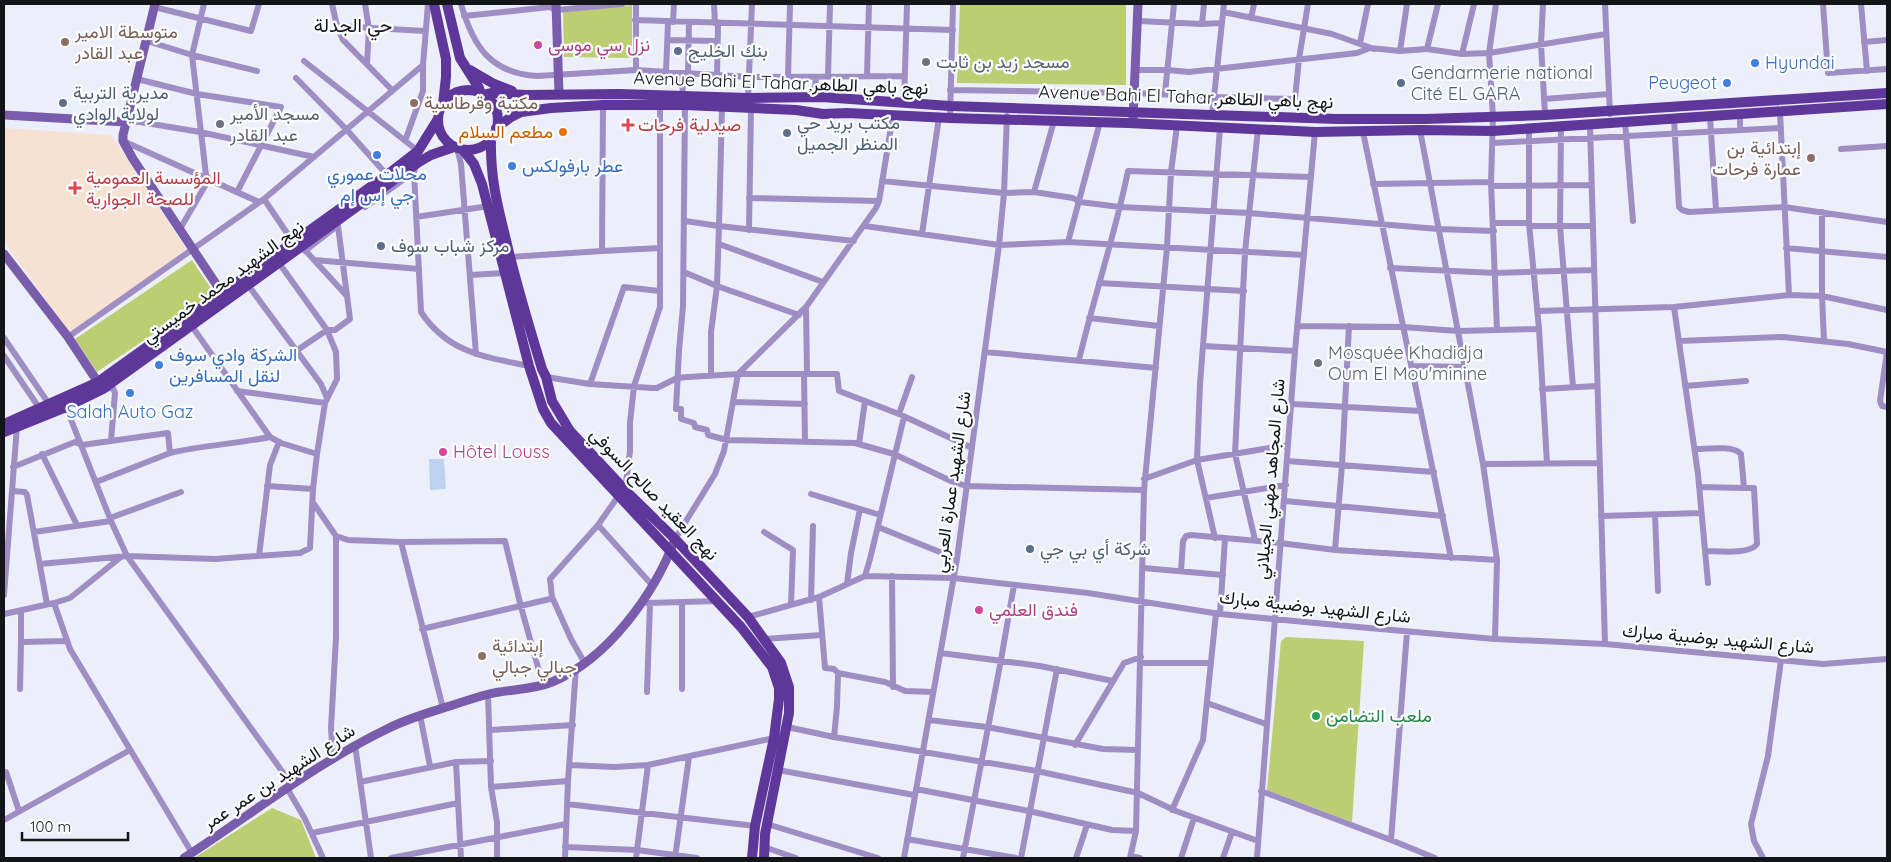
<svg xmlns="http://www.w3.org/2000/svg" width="1891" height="862" viewBox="0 0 1891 862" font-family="Quicksand,Vazirmatn,sans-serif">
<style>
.medical{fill:#f6e1d3}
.green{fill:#bccd72}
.water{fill:#bdd2f1}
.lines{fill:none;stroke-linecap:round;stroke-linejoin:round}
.street{stroke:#9f8ec4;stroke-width:6}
.secondary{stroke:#795dac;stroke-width:9}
.primary{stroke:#5f379a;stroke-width:10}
.education-dot{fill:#8d6e63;stroke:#fcfdff;stroke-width:2}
.hotel-dot{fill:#d1479c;stroke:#fcfdff;stroke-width:2}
.service-dot{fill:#5c6f8a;stroke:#fcfdff;stroke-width:2}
.worship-dot{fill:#6b7280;stroke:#fcfdff;stroke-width:2}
.shop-dot{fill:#3f7fe0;stroke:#fcfdff;stroke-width:2}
.health-dot{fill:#e0444e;stroke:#fcfdff;stroke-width:2}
.food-dot{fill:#e8710a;stroke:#fcfdff;stroke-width:2}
.leisure-dot{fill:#2e9e5b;stroke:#fcfdff;stroke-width:2}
.labels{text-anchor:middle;stroke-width:4.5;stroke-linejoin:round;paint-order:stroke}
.education-label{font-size:18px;fill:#785e54;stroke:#fcfdff;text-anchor:start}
.hotel-label{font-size:18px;fill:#b23c85;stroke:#fcfdff;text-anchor:start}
.service-label{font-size:18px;fill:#4e5e75;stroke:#fcfdff;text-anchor:start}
.worship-label{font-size:18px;fill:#5b616d;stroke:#fcfdff;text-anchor:start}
.shop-label{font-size:18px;fill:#366cbe;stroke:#fcfdff;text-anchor:start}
.street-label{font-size:18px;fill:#141519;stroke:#fcfdff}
.health-label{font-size:18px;fill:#be3a42;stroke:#fcfdff;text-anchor:start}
.food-label{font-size:18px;fill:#c56008;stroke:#fcfdff;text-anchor:end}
.leisure-label{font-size:18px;fill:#27864d;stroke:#fcfdff;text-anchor:start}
.neighbourhood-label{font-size:19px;fill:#141519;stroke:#fcfdff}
</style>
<rect width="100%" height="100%" fill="#eceff9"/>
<path class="medical" d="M4,128L111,135L188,252L69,332L4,241Z"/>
<path class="green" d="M960,4H1126V85L957,83Z
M632,5V58L564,57L563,12Z
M192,260L214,293L97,372L75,339Z
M1286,637L1364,641L1352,822L1267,790L1281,641Z
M272,808L301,820L316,858H194Z"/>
<path class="water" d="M429,459H444L446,489L430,490Z"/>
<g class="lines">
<path class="street" d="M332,4L337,26L343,40L392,90
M365,4L369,29L367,64
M461,4C473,46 490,73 537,76L636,70L749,77L905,76
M714,4L715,23L718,25L717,76
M1496,4L1489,53L1493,117L1491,182L1497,330
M1543,4L1541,44L1545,115
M1605,4L1610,114
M1823,4L1828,73L1887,69
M1861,4L1867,71
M154,7L251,31L259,4
M1223,12L1332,34L1374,49
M464,16L550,7L556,10L622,4
M1251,18L1254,4
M635,20L953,30
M1138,21L1202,24L1222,23
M673,22L674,4
M1202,24L1204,4
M337,26L425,31
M668,40L717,41
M147,41L192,55L257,71
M1864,42L1887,40
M1360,43L1368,4
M1427,49L1438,4
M1400,51L1407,4
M1462,54L1474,4
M304,61L418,151
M636,70V4
M1135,70H1168L1189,72L1357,53L1370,48L1400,51L1427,49L1462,54L1489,53L1606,34
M666,72L668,22
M682,74L683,96
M688,74L689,22
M867,75L869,4
M788,77L790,4
M828,77L830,4
M296,78L346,129L387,175
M137,79L197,94L281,107L237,192
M950,90L1134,93L1214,97L1295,99L1299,59L1308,4
M1165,93L1174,4
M814,97L816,77
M748,98L752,4
M1544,99L1609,94
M904,103L907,4
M685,105L683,306L679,351L676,409H681V419L694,423L695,427L707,430L708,435L727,440L855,443L894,454L951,481L966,486L1144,490
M722,107L719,226L854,241
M1780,112L1789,295
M1212,115L1224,4
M1740,115V130
M1710,117L1716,210
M950,118L953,4
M1674,119L1679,207L1682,210L1689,212L1784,207L1887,222
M126,122H140L200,132L314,157
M1625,122L1633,221
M1590,125L1605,644
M1561,127L1560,226L1573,387
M1529,129V223L1539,329L1547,463
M1420,130L1483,464L1497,560L1495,639
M1363,132L1451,558
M123,141L259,202
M405,141L423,91V65L428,4
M1493,143L1781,128
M457,148L461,164L476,354
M1841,149L1887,146
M416,165L414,172L421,312C448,353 485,357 529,366
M882,181L1004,193L1034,192L1073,198L1080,202L1120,207L1249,213L1438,229L1494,231
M1373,184L1491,182
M1491,186L1591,185
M1034,192L1054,121
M749,198L879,201
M264,199L293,242
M365,207L414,172
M1822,212V296L1824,341
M416,217L489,206
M685,221L719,226L717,286L799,315
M1493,223H1529
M865,226L999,245L1068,242L1304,255
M1529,226H1592
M180,229L209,179L206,175L192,55L204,4
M749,230L751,108
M922,234L939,117
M1068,242L1100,122
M719,244L823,282
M1786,248L1887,257
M304,249L346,295
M305,251L336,227
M602,251L660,248
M510,257L602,251L603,105
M314,260L419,269
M1390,268L1495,273L1593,270
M684,272L717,286L711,332V376
M470,275L505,273
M1099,283L1244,291
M248,285L321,384L327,398
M806,307L807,374
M1674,307L1698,474L1708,583
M1537,311L1674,307L1789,295L1822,296L1887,310
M1089,318L1159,326
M191,325L270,437L281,443L317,454
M1298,326L1403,327L1458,331L1539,329
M68,337L264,199L423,65
M4,338L49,404
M1679,341L1783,337L1848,344L1887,352
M1203,346L1295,351
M296,351L327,330H335L350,319L338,226
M985,352L1156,368
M1887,352L1880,401L1882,406L1887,407
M4,356L40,409
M1079,360C1094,296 1115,235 1128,171L1311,177
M1411,366L1465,367
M804,374L805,442
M546,377L590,384L653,388H657L677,378L688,377L738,374H837L839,391L899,414L972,448
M590,384L624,287L659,291
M1685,386L1746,381
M104,389L113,388L115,393L111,441
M1542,389L1597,386
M237,391L325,403
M733,402L805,404
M1293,404L1421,411
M66,407L111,521L127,556L215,559L300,553L310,548L313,489L317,454L325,403L337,379L336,352L327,330L279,263
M899,414L912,377
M859,444L865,401
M1695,449C1706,449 1733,445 1741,454L1744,488H1754L1757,544C1750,555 1718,551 1705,551
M170,453C203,445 237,444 270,437
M42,454L77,525
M1287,461L1434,472
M1483,464L1599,463
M13,467L75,442L82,445L168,433L170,453L96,482
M1144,479L1197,460L1288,445
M267,486L313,489
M1699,487L1744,488
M625,490L630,451V423L634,386L660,307V105
M12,491L25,492L27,495L47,604
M811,494L880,515
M619,495L598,525L652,585
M1206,498L1286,485
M1285,501L1443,516
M314,504L336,536V637L331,728L333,757
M1655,515L1658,591
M1601,516L1701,513
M110,518L181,492
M878,527L957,559
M34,532L111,521
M764,532L793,550L791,605
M336,536L348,540L401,542L505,541L521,607L543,685
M1215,538L1197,460L1200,384L1220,128
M675,539L715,474L724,451L738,374L806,307L876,208L879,201L893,115
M1255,540L1235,454L1245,252L1258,129
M401,542L443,708
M1335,550L1342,465L1349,326
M259,556L270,465L279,442
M40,564L127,556L292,785
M1143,568L1223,575
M1181,571L1183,541L1186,536L1191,535L1280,543L1335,550L1497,560
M865,576L870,559L904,417
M892,576L893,687
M847,584L851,553L860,509
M4,595L17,426
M552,597L571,639L584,662
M819,597L825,668L834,669L838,673L837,707L834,737
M811,600L813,526
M54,603L70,598L121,557
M647,603L718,601
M21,611V642
M4,614L54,603L70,649L192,853
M1220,614L1225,539
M748,617L819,597L865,576L954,578L1088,593L1220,614L1369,628L1495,639L1605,644L1823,664L1887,659
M422,629L550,599L552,597L550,579L598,525
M764,639L822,635
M941,653L1040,666L1113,681
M1141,663H1211
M838,673L885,682L905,691L933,692
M20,689L21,642L66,641
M682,689V602
M647,692L650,603
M488,694L491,787L497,822V858
M1207,703L1266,724
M420,715L430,766
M929,720L987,727L1103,749L1138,750
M787,727L834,737L1037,771L1138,793L1176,811L1258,841
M490,730L573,725
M355,745L371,858
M1075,745L1124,663L1141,657
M456,762L461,858
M570,765L614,767L648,765L774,738
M778,770L914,795
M6,772L19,811
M360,782L456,762L491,761
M491,787L568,781
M287,788L305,819L323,858
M916,789L1029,811L1112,830L1136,831L1130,858
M1261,791L1391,840L1435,858
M567,804L755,826
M1172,810L1203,740L1216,613
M4,820L130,750
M767,824L878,858
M1136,831L1144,490L1167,247L1171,172L1177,126
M312,833L458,803
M907,839L1016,858
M1391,840L1407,632
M565,847L637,850L697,858
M764,847L796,858
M1131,856L1140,858
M391,858L566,824
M565,858L568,781L576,668
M636,858L648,765
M675,858L689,757
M904,858L957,559L999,245L1004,193L1007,116
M963,858L1001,660L1014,585
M1021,858L1057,669
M1076,858L1087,825
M1181,858L1194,818
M1223,858L1232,832
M1257,858L1295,351L1315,132
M1763,858L1754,841L1751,824L1768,756L1781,660"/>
<path class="secondary" d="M155,4L123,135V141L133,159L226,299
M556,4L559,94
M4,115L126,122
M1133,118L1138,4
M4,254L68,337L101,387
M184,858C252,814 316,763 389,728C409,718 431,712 453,705C465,701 477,697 489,694C510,689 533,690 552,682C608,659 655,593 675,539"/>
<path class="primary" d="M434,4L446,59V77L443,104
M447,4L460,58L479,88L481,94
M470,70L494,84L512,91
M438 120a30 30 0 1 1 60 0a30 30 0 1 1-60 0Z
M483,95L492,93L526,95L619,94L748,98L822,97L950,106L1212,115L1338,119H1425L1545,115L1887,93
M496,128L511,117L521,112L551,108L603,105H685L796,110L823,114L847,113L950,118L1128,123L1315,132L1420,130L1493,131L1887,104
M491,139C490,176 497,204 506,240C516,284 529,326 542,369L546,377L552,401L570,431L625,490L675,539L748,617L781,663L789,687V713L765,834L764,858
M463,150L474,164L482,184L529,366L543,409L551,423L741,627L772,667L779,688V699L774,738L755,826L752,858
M4,424L98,382L116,369L387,175L418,151L438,119
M4,432L66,407L103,389L419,162L431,155L454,147"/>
</g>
<g class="education-dot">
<circle cx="65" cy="42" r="5"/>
<circle cx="414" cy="103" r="5"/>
<circle cx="1811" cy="158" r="5"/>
<circle cx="482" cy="656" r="5"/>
</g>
<g class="hotel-dot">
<circle cx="538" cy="45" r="5"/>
<circle cx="443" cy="452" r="5"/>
<circle cx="979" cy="610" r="5"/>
</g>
<g class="service-dot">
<circle cx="678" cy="51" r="5"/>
<circle cx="1401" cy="83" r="5"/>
<circle cx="63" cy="103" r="5"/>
<circle cx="787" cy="133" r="5"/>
<circle cx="381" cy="246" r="5"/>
<circle cx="1030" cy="549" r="5"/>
</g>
<g class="worship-dot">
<circle cx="926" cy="62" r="5"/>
<circle cx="220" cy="124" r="5"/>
<circle cx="1318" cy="363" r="5"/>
</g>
<g class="shop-dot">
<circle cx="1755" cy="63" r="5"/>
<circle cx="1727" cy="83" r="5"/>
<circle cx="377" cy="155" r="5"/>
<circle cx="512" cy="166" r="5"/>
<circle cx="159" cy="365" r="5"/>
<circle cx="130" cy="393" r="5"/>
</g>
<g class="health-dot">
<path d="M625.5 117.5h5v5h5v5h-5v5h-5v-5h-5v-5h5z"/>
<path d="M72.5 180.5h5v5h5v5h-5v5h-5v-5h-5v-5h5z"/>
</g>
<circle class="food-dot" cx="563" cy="132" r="5"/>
<circle class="leisure-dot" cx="1316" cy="716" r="5"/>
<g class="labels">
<g class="education-label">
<text x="75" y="38">متوسطة الامير<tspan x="75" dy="21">عبد القادر</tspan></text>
<text x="424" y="109">مكتبة وقرطاسية</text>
<text x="1801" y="154" text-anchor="end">إبتدائية بن<tspan x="1801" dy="21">عمارة فرحات</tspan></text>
<text x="492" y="652">إبتدائية<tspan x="492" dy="21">جبالي جبالي</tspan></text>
</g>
<g class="hotel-label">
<text x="548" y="51">نزل سي موسى</text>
<text x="453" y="458">Hôtel Louss</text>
<text x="989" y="616">فندق العلمي</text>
</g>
<g class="service-label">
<text x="688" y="57">بنك الخليج</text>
<text x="1411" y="79">Gendarmerie national<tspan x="1411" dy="21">Cité EL GARA</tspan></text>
<text x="73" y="99">مديرية التربية<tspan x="73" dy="21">لولاية الوادي</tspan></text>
<text x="797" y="129">مكتب بريد حي<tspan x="797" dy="21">المنظر الجميل</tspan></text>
<text x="391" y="252">مركز شباب سوف</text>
<text x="1040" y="555">شركة أي بي جي</text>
</g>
<g class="worship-label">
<text x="936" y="68">مسجد زيد بن ثابت</text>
<text x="230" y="120">مسجد الأمير<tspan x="230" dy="21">عبد القادر</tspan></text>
<text x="1328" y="359">Mosquée Khadidja<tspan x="1328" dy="21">Oum El Mou'minine</tspan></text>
</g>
<g class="shop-label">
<text x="1765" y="69">Hyundai</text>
<text x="1717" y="89" text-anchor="end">Peugeot</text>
<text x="522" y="172">عطر بارفولكس</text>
<text x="377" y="180" text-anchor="middle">محلات عموري<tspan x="377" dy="21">جي إس إم</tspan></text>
<text x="169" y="361">الشركة وادي سوف<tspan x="169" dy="21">لنقل المسافرين</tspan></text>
<text x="130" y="418" text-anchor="middle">Salah Auto Gaz</text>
</g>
<g class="street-label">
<text transform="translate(781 83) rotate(2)" y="6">Avenue Bahi El Tahar,نهج باهي الطاهر</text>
<text transform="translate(1186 97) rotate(2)" y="6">Avenue Bahi El Tahar,نهج باهي الطاهر</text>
<text transform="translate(223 282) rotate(-36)" y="6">نهج الشهيد محمد خميستي</text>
<text transform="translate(1270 479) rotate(-85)" y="6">شارع المجاهد مهني الجيلاني</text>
<text transform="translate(952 482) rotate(-82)" y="6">شارع الشهيد عمارة العربي</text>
<text transform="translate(654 494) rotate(46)" y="6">نهج العقيد صالح السوفي</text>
<text transform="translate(1315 607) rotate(6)" y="6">شارع الشهيد بوضبية مبارك</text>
<text transform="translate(1718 639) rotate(5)" y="6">شارع الشهيد بوضبية مبارك</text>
<text transform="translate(279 777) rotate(-33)" y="6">شارع الشهيد بن عمر عمر</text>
</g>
<g class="health-label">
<text x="638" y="131">صيدلية فرحات</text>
<text x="86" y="184">المؤسسة العمومية<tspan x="86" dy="21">للصحة الجوارية</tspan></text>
</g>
<g class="food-label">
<text x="553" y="138">مطعم السلام</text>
</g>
<g class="leisure-label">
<text x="1326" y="722">ملعب التضامن</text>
</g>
<g class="neighbourhood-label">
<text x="353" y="32">حي الجدلة</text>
</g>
</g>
<rect width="1891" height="862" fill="none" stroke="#141519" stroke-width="10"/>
<path d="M22 832v8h106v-8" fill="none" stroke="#141519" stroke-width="2.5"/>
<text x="30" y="832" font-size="15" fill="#141519" stroke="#fcfdff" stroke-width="4" paint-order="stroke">100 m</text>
</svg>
